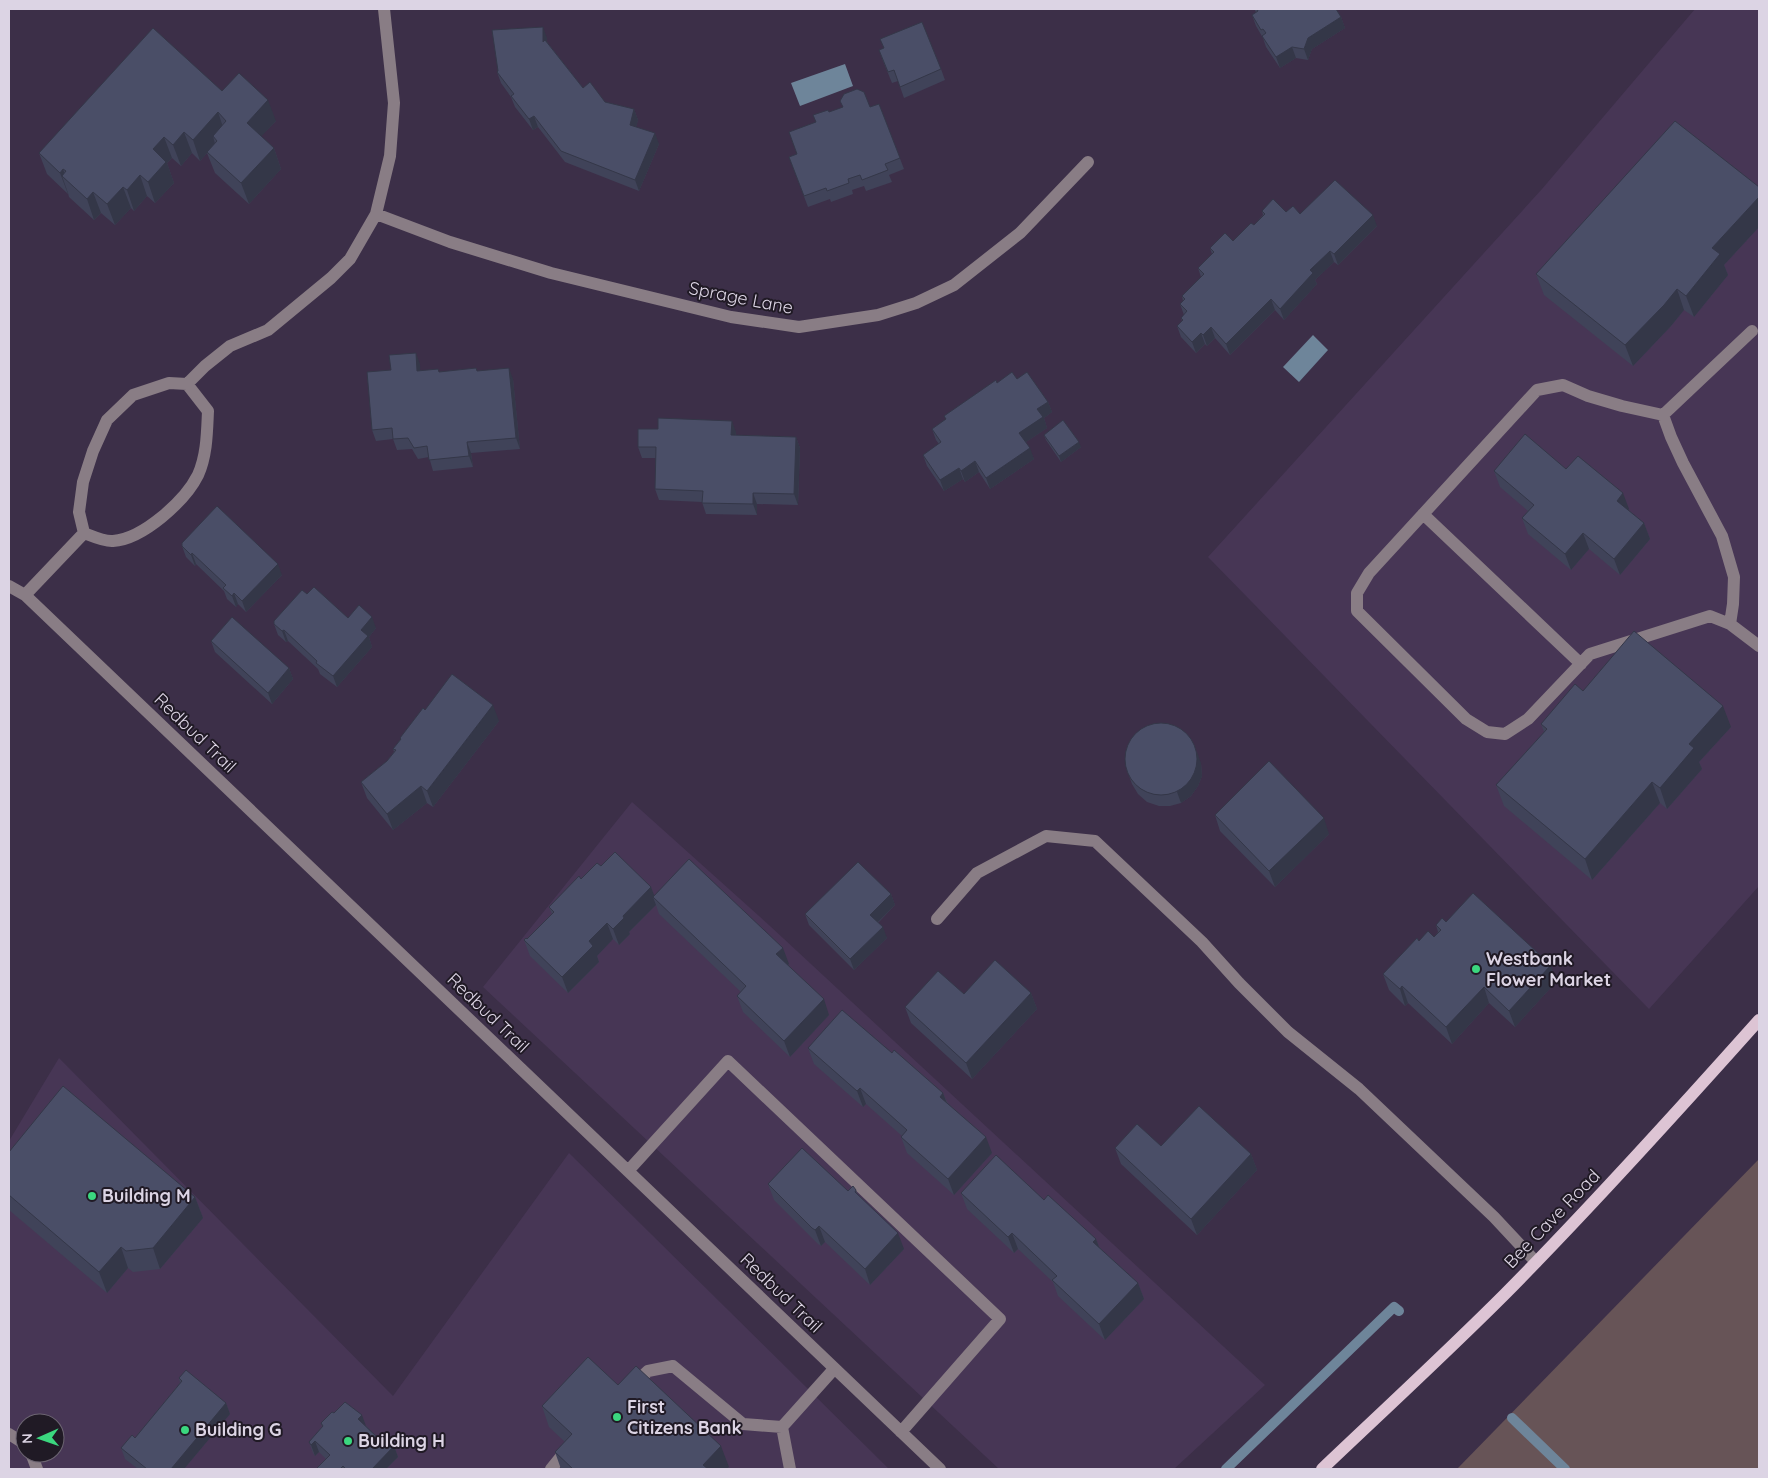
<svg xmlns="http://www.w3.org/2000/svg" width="1768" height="1478" viewBox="0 0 1768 1478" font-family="Quicksand,sans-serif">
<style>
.built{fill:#473655;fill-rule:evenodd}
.green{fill:#675457}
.water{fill:#6e859a}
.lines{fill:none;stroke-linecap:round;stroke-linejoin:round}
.stream{stroke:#6e859a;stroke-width:10}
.minor{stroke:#897d85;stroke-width:12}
.major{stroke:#ddc4d4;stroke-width:12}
.wall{fill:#404359}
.shaded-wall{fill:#343748}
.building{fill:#4a4e67;stroke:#343748}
.poi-dot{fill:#3bd77f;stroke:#201a25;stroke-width:2}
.labels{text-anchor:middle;stroke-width:4;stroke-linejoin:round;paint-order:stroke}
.street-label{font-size:18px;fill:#dcd4e4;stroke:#201a25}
.poi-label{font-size:18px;font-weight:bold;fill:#dcd4e4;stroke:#201a25;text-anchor:start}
</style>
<rect width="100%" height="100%" fill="#3c2f48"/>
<path class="built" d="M1695,9H1759V886L1649,1009L1208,557L1542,189Z
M632,802L770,926L1265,1385L1174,1469H999L483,987Z
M59,1058L393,1396L569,1153L889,1469H9V1141ZM25,1423H55V1453H25Z"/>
<path class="green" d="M1759,1159V1469H1457Z"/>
<path class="water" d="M845,64L853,86L800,106L791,83Z
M1313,335L1328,350L1299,382L1283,367Z"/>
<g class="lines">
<path class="stream" d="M1512,1418L1565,1469
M1226,1469L1394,1307L1399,1311"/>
<path class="minor" d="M376,214L450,242L551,273L731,317L799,327L878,315L916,303L954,285L1020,233L1088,162
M1752,331L1663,415L1622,406L1588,396L1563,385L1537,390L1369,573L1357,593V611L1466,719L1487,732L1505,734L1528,719L1590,654L1710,616L1730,624L1759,646
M169,383L187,384L208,411C207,432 207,455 198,475C185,501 143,539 113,541C105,542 92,536 84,533L79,512L83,482L93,451L107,420L133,395Z
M187,384L205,366L230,346L268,330L331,278L350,259L376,214L390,156L394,103L384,9
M1663,415L1671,437L1683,463L1722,536L1734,577L1733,604L1730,624
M1423,514L1581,664
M9,586L25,595L940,1469
M25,595L84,533
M937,919L977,873L1046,836L1095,841L1202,942L1239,983L1288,1032L1359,1089L1494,1217L1536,1262
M628,1171L728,1061L1000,1319L901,1432
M632,1386L648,1371L673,1366L743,1424L782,1427
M9,1434L25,1444
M31,1453L37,1469
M551,1469L568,1448
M790,1469L782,1427L834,1369"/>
<path class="major" d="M1322,1469C1383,1411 1445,1354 1505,1294C1593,1205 1676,1113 1759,1020"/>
</g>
<path class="wall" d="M1254,9H1336L1341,17L1345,28L1312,49L1308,60L1296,58L1280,68L1266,47L1263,38L1256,26L1252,15L1256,12Z
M547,38V42L583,88L605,102L634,109L638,120L636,127L659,144L639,191L565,162L538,127L533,130L515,107L511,97L501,83L497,72Z
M880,39L941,69L945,80L904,98L898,81L892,83L883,61L879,50L884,48Z
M222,91L276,121L261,136L274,148L281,169L249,204L215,173L207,153L200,161L192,153L181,166L172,158L167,163L174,183L155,203L147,196L134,211L131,208L115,225L101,213L94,220L69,197L68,193V194L47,174L39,153Z
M879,104L904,169L889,175L892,182L866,191L864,186L852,190L853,194L831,202L830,199L808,207L789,157L797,154L789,132L816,122L829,112L870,107Z
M1759,187V227L1724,265L1728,275L1694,317L1684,310L1671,326L1633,366L1544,295L1536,274Z
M1262,211L1300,214L1377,226L1338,265L1334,262L1315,280L1317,284L1284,320L1275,310L1230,355L1215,338L1207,346L1205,344L1196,353L1181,337L1177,326L1182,321L1181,318L1184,315L1180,304L1183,301L1182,296L1201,277L1198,268L1212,254L1210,248L1233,241L1254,225L1263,215Z
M420,364V370L439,372L476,368L477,371L513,379L520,449L471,453L473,467L433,471L429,457L418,459L412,449L397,450L393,439L376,441L372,430L391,370Z
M1017,379L1048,402L1052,412L1044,418L1047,428L1026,442L1034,459L990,489L979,472L965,482L963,479L944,491L927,466L923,455L939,444L936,440L932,429L946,419L944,416L997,383Z
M736,432V435L796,437L800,448L798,505L757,504V515L706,514L702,502L659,500L655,489L656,458H642L638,447Z
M1044,435L1081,447L1061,462L1046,440Z
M1566,469L1629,509L1628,510L1644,523L1650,539L1620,575L1589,549L1571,570L1528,534L1522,518L1528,511L1500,487L1494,471Z
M182,546L282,575L246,612L238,604L236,607L227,599L224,591L196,564L195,566L186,557Z
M307,594L348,618L376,628L369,637L372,647L337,687L320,674L318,669L288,641L286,642L278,635L274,624Z
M211,641L289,668L293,679L272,704L215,652Z
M1583,691L1731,727L1699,762L1702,769L1667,809L1660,803L1592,880L1504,806L1496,785L1544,732L1541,724Z
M425,710L499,721L433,807L427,803L393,830L367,798L361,782L387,761L394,752L393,749L400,740V738Z
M1201,763L1202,776L1198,786L1191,796L1181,803L1170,806H1159L1147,802L1138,794L1132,784L1128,773Z
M1215,815L1329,834L1275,887L1220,831Z
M601,866L651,887L654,896L789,964L788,965L829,1015L790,1057L743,1012L737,996L741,992L659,914L656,905L629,932L630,934L619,945L613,939L597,956L599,962L568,993L530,956L524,940L527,939L552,914L549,907L581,879Z
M891,894L895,905L878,923L887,938L854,970L809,925L805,914Z
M1446,922L1556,982L1515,1027L1489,1003L1452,1044L1408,1003L1405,1006L1389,990L1383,974L1419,941L1434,937L1438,932L1436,925Z
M1031,993L1037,1009L972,1079L911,1023L905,1007L964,994Z
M808,1048L943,1093L947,1102L992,1153L954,1195L907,1153L901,1137L902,1136L866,1104L863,1107L814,1064Z
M1115,1148L1251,1154L1257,1170L1197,1235L1121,1164Z
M9,1152L195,1197L203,1218L160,1269L133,1272L128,1268L107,1293L9,1210Z
M768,1184L848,1191L856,1190L858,1196L904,1249L870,1285L825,1242L821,1246L818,1244L774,1200Z
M961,1193L1044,1200L1096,1239L1099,1247L1138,1283L1144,1299L1105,1340L1058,1296L1053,1282L1018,1249L1014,1253L967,1209Z
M179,1378L226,1403L230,1414L184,1469H138L125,1459L121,1448L135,1438L180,1383Z
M618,1385L729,1467L726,1469H561L555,1452L565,1442L549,1427L542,1406Z
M334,1413L366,1426L379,1439L394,1446L398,1457L386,1469H318L317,1468L326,1459L319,1452L315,1456L313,1453L309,1442L322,1427L321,1423Z"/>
<path class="shaded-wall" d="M1341,17L1345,28L1312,49L1308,60L1304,49L1308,38Z
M543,27L547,38V53L543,42Z
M1292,47L1296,58L1280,68L1276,57Z
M268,100L276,121L254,144L247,123Z
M634,109L638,120L634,136L630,125Z
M218,112L225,133L213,136L215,144L200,161L193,140Z
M534,116L538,127L533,130L529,119Z
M184,132L192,153L181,166L173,145Z
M655,133L659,144L639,191L635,180Z
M164,137L172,158L167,163L174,183L155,203L148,182L153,149Z
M274,148L281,169L249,204L241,183Z
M63,169L67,181L62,176L68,193V194L60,173Z
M140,175L147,196L134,211L127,190Z
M123,187L131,208L115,225L107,204Z
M93,192L101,213L94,220L87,199Z
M1759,197V227L1724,265L1728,275L1694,317L1686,296L1712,248Z
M1373,215L1377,226L1338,265L1334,254Z
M1330,251L1334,262L1315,280L1317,284L1284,320L1280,309L1310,270Z
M1677,289L1684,310L1671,326L1633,366L1625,345Z
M1271,299L1275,310L1230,355L1226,344Z
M1211,327L1215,338L1207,346L1203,335Z
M1201,333L1205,344L1196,353L1192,342Z
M416,353L420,364L421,382L417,371Z
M509,368L513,379L520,449L516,438Z
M1048,402L1052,412L1044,418L1047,428L1023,444L1019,433L1037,409Z
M732,421L736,432L735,446L731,435Z
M796,437L800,448L798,505L794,494Z
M467,442L471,453L473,467L469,456Z
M1079,442L1081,447L1061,462L1059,456Z
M1030,448L1034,459L990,489L986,478Z
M975,461L979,472L965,482L961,471Z
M959,468L963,479L944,491L940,480Z
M753,493L757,504V515L753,504Z
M1623,493L1629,509L1623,517L1617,501Z
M1644,523L1650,539L1620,575L1614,559Z
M1583,533L1589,549L1571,570L1565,554Z
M192,553L196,564L195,566L191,555Z
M278,564L282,575L246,612L242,601Z
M234,593L238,604L236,607L232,596Z
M372,617L376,628L369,637L372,647L337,687L333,676L361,630Z
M284,630L288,641L286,642L282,631Z
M289,668L293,679L272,704L268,693Z
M493,705L499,721L433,807L427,791Z
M1723,706L1731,727L1699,762L1702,769L1667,809L1660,788L1689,744Z
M1197,752L1201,763L1202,776L1198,786L1191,796L1181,803L1177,792Z
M1652,782L1660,803L1592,880L1585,859Z
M421,786L427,803L393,830L387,814Z
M1324,818L1329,834L1275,887L1269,871Z
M651,887L656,900L653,897L656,905L629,932L630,934L619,945L613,929L623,916Z
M891,894L895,905L874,926L870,915Z
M607,923L613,939L597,956L599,962L568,993L562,977L589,941Z
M883,927L887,938L854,970L850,959Z
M783,948L789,964L782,970L776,954Z
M1551,965L1556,982L1515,1027L1509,1011Z
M1402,986L1408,1003L1405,1006L1400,989Z
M1484,987L1489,1003L1452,1044L1446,1027Z
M1031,993L1037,1009L972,1079L966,1063Z
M824,999L829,1015L790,1057L784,1041Z
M860,1088L866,1104L863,1107L857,1091Z
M943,1093L949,1109L940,1097Z
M986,1137L992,1153L954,1195L948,1179Z
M1251,1154L1257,1170L1197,1235L1191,1219Z
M195,1197L203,1218L160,1269L153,1248Z
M819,1226L825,1242L821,1246L815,1230Z
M898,1233L904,1249L870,1285L865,1269Z
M1012,1233L1018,1249L1014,1253L1008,1237Z
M1096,1239L1102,1255L1093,1242Z
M121,1247L128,1268L107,1293L99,1272Z
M1138,1283L1144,1299L1105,1340L1099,1324Z
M226,1403L230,1414L184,1469H171Z
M362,1415L366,1426L358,1419Z
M315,1441L319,1452L315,1456L311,1445Z
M394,1446L398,1457L386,1469H372Z
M721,1446L729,1467L726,1469H705L703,1465Z"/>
<path class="building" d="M1257,9H1336L1341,17L1308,38L1304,49L1292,47L1276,57L1262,36L1266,33L1263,29L1261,30L1252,15L1258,11Z
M922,22L941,69L900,87L894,70L888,72L879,50L884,48L880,39Z
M543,27V42L545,40L583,88L590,82L605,102L634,109L630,125L655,133L635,180L561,151L534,116L529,119L511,96L514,94L497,72L498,71L492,30Z
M153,28L222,91L239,73L268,100L247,123L274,148L241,183L207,152L217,141L213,136L226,121L218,112L193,140L184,132L173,145L164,137L153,149L166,162L148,182L140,175L127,190L123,187L107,204L93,192L87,199L62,176L66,171L63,169L60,173L39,153Z
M857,89L864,92L870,107L879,104L900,158L885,164L888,170L862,180L860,175L848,179L849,183L827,191L826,188L804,196L789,157L797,154L789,132L816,122L813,115L828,110L829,112L843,107L840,101L844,94Z
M1675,121L1759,187V197L1712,248L1720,254L1686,296L1677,289L1664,305L1625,345L1536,274Z
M1335,180L1373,215L1334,254L1330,251L1310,270L1313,273L1280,309L1271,299L1226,344L1211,327L1203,335L1201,333L1192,342L1177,326L1183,320L1181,318L1187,311L1180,304L1185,299L1182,296L1204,274L1198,268L1214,252L1210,248L1225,233L1233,241L1251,223L1254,225L1265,214L1262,211L1273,199L1286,212L1293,206L1300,214Z
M416,353L417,371L438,369L439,372L476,368L477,371L509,368L516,438L467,442L469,456L429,460L427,446L414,448L408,438L393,439L392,428L372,430L367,372L391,370L389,355Z
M1012,372L1017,379L1027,372L1048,402L1037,409L1043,417L1019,433L1030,448L986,478L975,461L961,471L959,468L940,480L923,455L941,442L932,429L946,419L944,416L996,380L997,383Z
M658,418L732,421L731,435L796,437L794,494L753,493V504L702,503L703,491L655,489L656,447H638V429H658Z
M1063,420L1079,442L1059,456L1044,435Z
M1525,434L1566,469L1578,456L1623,493L1617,501L1644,523L1614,559L1583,533L1565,554L1522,518L1534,505L1494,471Z
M217,506L278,564L242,601L234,593L232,596L223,588L226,585L192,553L191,555L182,546V543Z
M314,587L348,618L359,605L372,617L361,630L368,636L333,676L316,663L317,661L284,630L282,631L274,624V621L302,590L307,594Z
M232,617L289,668L268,693L211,641Z
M1634,631L1723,706L1689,744L1694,748L1660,788L1652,782L1585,859L1496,785L1547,729L1541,724L1575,684L1583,691Z
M452,674L493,705L427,791L421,786L387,814L361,782L387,761L396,750L393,749L401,739L400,738L423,708L425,710Z
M1125 759a36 36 0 1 1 72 0a36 36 0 1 1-72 0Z
M1269,761L1324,818L1269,871L1215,815Z
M615,852L651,887L623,916L624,918L613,929L607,923L589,941L593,946L562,977L524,940L526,938L527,939L554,912L549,907L579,876L581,879L597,863L601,866Z
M689,859L783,948L776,954L824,999L784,1041L737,996L746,986L653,897Z
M858,862L891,894L870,915L883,927L850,959L805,914Z
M1473,893L1551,965L1509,1011L1484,987L1446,1027L1402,986L1400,989L1383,974L1417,938L1419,941L1428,931L1434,937L1441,930L1436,925L1442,918L1446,922Z
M995,960L1031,993L966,1063L905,1007L938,971L964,994Z
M842,1010L892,1053L894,1050L943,1093L940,1097L986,1137L948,1179L901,1137L907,1130L860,1088L857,1091L808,1048Z
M63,1086L195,1197L153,1248L126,1251L121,1247L99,1272L9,1195V1152Z
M1199,1106L1251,1154L1191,1219L1115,1148L1137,1124L1161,1146Z
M802,1148L848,1191L853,1186L856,1190L855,1192L898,1233L865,1269L819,1226L815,1230L812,1228L768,1184Z
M996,1155L1044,1200L1048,1195L1096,1239L1093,1242L1138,1283L1099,1324L1052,1280L1057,1276L1012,1233L1008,1237L961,1193Z
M588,1357L618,1385L636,1366L721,1446L703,1465L708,1469H573L555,1452L572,1434L542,1406Z
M186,1370L226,1403L171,1469H147L121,1448L132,1435L135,1438L182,1381L179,1378Z
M345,1402L362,1415L358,1419L379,1439L383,1435L394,1446L372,1469H346L343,1466L340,1469H318L317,1468L330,1455L315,1441L311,1445L309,1442L323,1426L321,1423L332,1412L334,1413Z"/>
<g class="poi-dot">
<circle cx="1476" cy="969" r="5"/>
<circle cx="92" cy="1196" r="5"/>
<circle cx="617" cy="1417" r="5"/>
<circle cx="185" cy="1430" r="5"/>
<circle cx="348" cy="1441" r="5"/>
</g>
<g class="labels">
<g class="street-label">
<text transform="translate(741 298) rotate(11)" y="6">Sprage Lane</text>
<text transform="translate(195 733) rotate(44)" y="6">Redbud Trail</text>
<text transform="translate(488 1013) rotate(44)" y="6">Redbud Trail</text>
<text transform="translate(1552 1219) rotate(-46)" y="6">Bee Cave Road</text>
<text transform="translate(781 1293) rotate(44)" y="6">Redbud Trail</text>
</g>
<g class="poi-label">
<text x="1486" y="965">Westbank<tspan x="1486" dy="21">Flower Market</tspan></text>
<text x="102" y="1202">Building M</text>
<text x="627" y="1413">First<tspan x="627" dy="21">Citizens Bank</tspan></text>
<text x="195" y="1436">Building G</text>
<text x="358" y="1447">Building H</text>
</g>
</g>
<rect width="1768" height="1478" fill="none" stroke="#dcd4e4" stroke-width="20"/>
<g transform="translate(40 1438) rotate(268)"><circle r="24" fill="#201a25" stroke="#6b6471"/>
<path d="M0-4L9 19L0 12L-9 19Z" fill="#3bd77f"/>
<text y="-8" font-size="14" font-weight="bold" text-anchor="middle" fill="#dcd4e4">N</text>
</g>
</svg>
